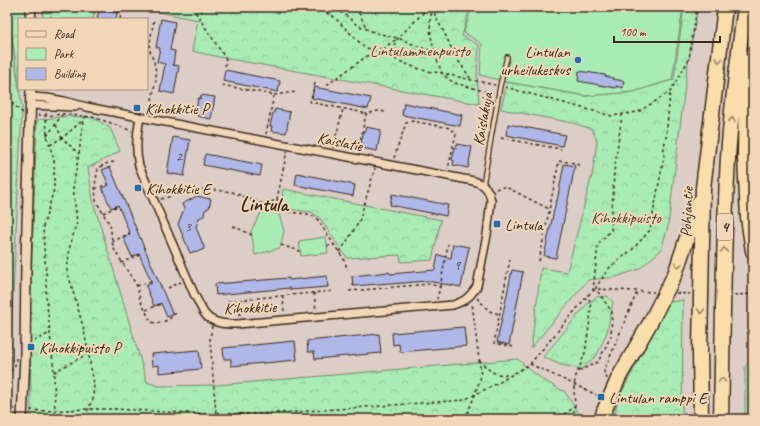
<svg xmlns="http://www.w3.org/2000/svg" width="760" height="426" viewBox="0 0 760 426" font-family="Caveat,sans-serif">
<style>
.grass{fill:url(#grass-tufts);stroke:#728a6a}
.forest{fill:url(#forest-crowns);stroke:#728a6a}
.green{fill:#a9ebb5;stroke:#728a6a}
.building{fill:#afb8e9;stroke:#3b2a1e}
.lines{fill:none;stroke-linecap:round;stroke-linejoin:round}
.service-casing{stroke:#3b2a1e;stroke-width:6}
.minor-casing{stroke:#3b2a1e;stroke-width:10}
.tertiary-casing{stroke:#3b2a1e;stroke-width:12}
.motorway-casing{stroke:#3b2a1e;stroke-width:17}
.path{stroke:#3b2a1e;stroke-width:1.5;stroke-dasharray:3 3;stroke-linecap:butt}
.service{stroke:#f1d6b8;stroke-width:3.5}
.minor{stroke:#f1d6b8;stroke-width:7}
.tertiary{stroke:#f1d6b8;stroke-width:9}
.motorway{stroke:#f9deab;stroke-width:14}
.oneway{stroke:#9a8464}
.poi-dot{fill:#1f6fb2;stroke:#f1d6b8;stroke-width:1.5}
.labels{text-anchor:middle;stroke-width:4;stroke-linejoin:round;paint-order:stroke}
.number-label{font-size:14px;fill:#584e51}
.shield{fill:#f1d6b8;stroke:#725e4c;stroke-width:1}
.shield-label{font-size:15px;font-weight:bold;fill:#3b2a1e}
.park-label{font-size:16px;fill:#4c4735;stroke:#f1d6b8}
.poi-label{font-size:16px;fill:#3b2a1e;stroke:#f1d6b8;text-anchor:start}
.street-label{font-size:16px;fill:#3b2a1e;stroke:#f1d6b8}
.district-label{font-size:20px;font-weight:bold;fill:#3b2a1e;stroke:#f1d6b8}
</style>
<defs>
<pattern id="grass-tufts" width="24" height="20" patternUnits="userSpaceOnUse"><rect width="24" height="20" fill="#a9ebb5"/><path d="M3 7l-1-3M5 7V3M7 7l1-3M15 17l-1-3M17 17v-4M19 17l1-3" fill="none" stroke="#92ca9b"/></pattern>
<pattern id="forest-crowns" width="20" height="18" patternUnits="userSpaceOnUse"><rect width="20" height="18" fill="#a9ebb5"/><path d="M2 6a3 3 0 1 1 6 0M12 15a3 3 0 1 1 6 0" fill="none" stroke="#92ca9b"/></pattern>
</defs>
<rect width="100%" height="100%" fill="#ddcdc7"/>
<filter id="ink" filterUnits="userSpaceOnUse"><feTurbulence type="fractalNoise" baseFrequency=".025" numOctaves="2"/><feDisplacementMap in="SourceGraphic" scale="8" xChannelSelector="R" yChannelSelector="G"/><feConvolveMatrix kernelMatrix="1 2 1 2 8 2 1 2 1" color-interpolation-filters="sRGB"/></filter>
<g filter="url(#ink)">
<path class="grass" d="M8,7H25V19H19V88Z"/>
<path class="forest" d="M7,7L22,108L7,419Z
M42,7H96L93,19H43Z
M134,7H470L462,36L479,45L477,74L479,104L224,58L192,51L198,20Z
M684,7H698L687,69L668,226L661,250L639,269L616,277L588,280L531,348L541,268L567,272L593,171L597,141L592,129L573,123L501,109L507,82L586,96L633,92L672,80L674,79Z
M68,116L94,118L110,128L120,151L88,168L93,201L147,382L158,386L218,385L518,359L523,364L543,380L565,392L580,416V419H31L30,313L37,120Z
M283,189L441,220L432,260L401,262L400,255L347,258L319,217L311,212L288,209L282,203Z
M607,296L613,302L607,332L597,355L582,369L561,365L543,357L588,303L597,297Z
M683,300L682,419H613L618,399L669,302Z
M753,358V419H745V367L751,359Z"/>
<path class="green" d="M472,7H683L672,80L633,92L586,96L507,82L480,75L482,44L464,33Z
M263,209L279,214L284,231L280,248L255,255L251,231Z
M326,237L328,253L301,256L299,241Z"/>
<path class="building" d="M99,10L117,13L116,19H97Z
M161,19L175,22L170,50L175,51L173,65L179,66L174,94L160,91L165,64L157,62L160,48L156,47Z
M225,70L280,81L278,92L223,81Z
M579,71L605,75V76L613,78L612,79L624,81L623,88L616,86V88L578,81Z
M314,87L371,98L368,109L312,98Z
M201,95L215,97L211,119L197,116V112L196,111L198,98L200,99Z
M404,103L462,115L460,126L402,115Z
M275,109L290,112L286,133L271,131L272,126H270L273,113H274Z
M508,124L565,135L562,146L506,135Z
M366,127L381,130L377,151L362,148L363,144L361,143L364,130L365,131Z
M173,137L190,140L184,176L167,173Z
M457,144L472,147L468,168L453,165L454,161L452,160L455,147L456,148Z
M205,154L262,165L260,176L203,165Z
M564,164L575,166L556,258L544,256L556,201H557Z
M110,167L173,315L167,317L161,303L154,306L146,286L152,283L139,254L132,257L123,237L130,234L118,205L111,208L102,188L109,185L102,170Z
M297,173L355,185L353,196L295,185Z
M392,194L448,205L446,216L390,205Z
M197,196L211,199L209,208L205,210L204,216L199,218L196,227L204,247V249L197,252L196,251L190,253L178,224L184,209L182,204Z
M453,244L469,247L461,287L427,281L391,284L390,283L353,286L352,276L389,272L390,274L435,270L438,255L451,258Z
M512,270L523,272L509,345L497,342Z
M327,276L328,287L290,290V288L216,295L215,284L289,278V280Z
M464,327L466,346L400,352L399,344L393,345L392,333Z
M379,334L381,353L315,359L314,352H308L307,341Z
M295,341L297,360L231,366V359H224L223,348Z
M199,350L201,369L159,373V365L152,366L151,354Z"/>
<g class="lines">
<g class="service-casing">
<path id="service" d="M483,185L500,86L507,57"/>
</g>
<g class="minor-casing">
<path id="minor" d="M31,97L47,98L64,101L87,107L474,181L483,185L486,188L489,193L491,200L487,235L477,286C470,297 465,301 453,305L237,324C225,324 212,324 204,313C201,308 198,301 195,296L139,166C135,148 137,135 140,117
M31,105L75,107"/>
</g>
<g class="tertiary-casing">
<path id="tertiary" d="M30,7L31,19
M22,419L25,356L26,263L31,89"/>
</g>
<g class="motorway-casing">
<path id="motorway" d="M744,62L746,74L745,158L748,218L753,251
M602,419L604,411L619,377L650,323L675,274L699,202
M701,419L700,350L703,188L725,7
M721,419C723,332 723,245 728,158C731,108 738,57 745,7"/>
</g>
<path class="path" d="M113,7L121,14
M121,7V13
M192,7L224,56L226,60L225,66
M316,7L334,17L364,47L381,53L411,66L426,71L442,73L448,79L455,83L494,94
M323,7L343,13L357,25L376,33L398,38L425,49L435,51
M356,7L367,29
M432,7C432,12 430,18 430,23C430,40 436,58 442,73L467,79L495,85
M434,7L435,16L445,34L455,56L471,79
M121,9L125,7
M51,19L52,7
M120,19L121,14
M200,19L202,7
M378,52L398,38
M388,56L398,38L429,7
M315,83L310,102L360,112L366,114
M222,85L274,95L266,134
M327,85L374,51
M505,87L612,116L638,112L670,92L689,59L697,7
M274,95L296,92
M7,99L23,113
M152,100L156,79V72L154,62L149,48L154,19
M46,113L47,136L54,160V189L43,227L44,248L46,273V295L54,372L55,419
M38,115L46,116L63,114L92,117L108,122L132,131
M86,116L83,120L79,154L73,187L77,222L70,246L67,270L84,330L94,384L93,399L88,409V419
M56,125L62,138L79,154
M47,136L62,115
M501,138L561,149
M50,145L62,138L82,121
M333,148L343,109
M358,151L366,114L378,111L386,112
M394,158L406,123L412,121L450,128L456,134L448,169
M114,162L104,164L98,169L95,185L96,201L110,225L111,230L112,242L115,251L137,286L140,300L151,322C161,325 172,319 177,311
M95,189L108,184
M496,189L501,187L508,188L549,209
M161,199L190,191L206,189L232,192L266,205L287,212L307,214L316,217L325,231L345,261L347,270
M277,199L280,206L287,212
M7,200L10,206L7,219
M266,205L277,199L287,151
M273,212L275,208
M103,213L118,206
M233,226L252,235
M112,242L130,233
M281,245L300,251
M327,246L335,245
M340,252L359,222L375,168
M510,259L494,343L514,347
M539,261L559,161L575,163L580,166
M121,263L140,255
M137,286L151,281
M440,287L448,244
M168,288L181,282
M349,291L430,284L440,287L437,299
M593,291L598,244L611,230L614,172L622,115
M314,293L316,311
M676,293L690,294
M734,295L753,294
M283,296L284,314
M477,298L489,311L499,314
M240,300V318
M227,301L333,291
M146,310L161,304
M212,326L210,339L216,414
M34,341L50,333
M479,360C491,372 493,375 510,375
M530,364L599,396
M579,371L598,362L611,336L612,312L596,289V287L610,267L633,249L650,230L656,199L664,157V146L666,138L670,93
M54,372L89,353
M7,376L15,365L16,358
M607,379L604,371L637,292
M7,408L15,409
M30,410L44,411L88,409H115L166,412L216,414H254L295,412L464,400L498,383L530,364L591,292L596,289L654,292
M180,419L182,413
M465,419L475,395L481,376L472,303
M553,419C562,413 566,416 574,406
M573,419L575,405L574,392V385L576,376L585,353L590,320L591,307L588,294"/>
<use href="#service" class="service"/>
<use href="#minor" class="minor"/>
<use href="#tertiary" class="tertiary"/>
<use href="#motorway" class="motorway"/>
</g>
<defs><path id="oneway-chevron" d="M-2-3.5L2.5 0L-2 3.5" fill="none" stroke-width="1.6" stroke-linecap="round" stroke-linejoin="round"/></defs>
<g class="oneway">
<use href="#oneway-chevron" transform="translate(719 60) rotate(97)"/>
<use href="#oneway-chevron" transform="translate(732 120) rotate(-84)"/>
<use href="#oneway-chevron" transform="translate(724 250) rotate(-89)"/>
<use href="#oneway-chevron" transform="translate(678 265) rotate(108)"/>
<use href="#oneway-chevron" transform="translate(701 311) rotate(91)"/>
<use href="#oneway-chevron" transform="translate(722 380) rotate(-89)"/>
</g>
</g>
<g class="poi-dot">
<circle cx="578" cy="60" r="4"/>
<rect x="133" y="104" width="8" height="8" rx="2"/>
<rect x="134" y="184" width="8" height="8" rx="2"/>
<rect x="493" y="220" width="8" height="8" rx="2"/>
<rect x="27" y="343" width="8" height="8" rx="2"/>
<rect x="597" y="393" width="8" height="8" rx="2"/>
</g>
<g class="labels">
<g class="number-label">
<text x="179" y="161">2</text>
<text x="188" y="231">3</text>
<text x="457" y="270">9</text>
</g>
<rect class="shield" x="717" y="214" width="16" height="26" rx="3"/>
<g class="shield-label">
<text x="725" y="232">4</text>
</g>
<g class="park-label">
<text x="420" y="56">Lintulammenpuisto</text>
<text x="626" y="223">Kihokkipuisto</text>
</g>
<g class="poi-label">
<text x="570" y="57" text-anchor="end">Lintulan<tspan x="570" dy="18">urheilukeskus</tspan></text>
<text x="145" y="114">Kihokkitie P</text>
<text x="146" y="194">Kihokkitie E</text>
<text x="505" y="230">Lintula</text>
<text x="39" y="353">Kihokkipuisto P</text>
<text x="609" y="403">Lintulan ramppi E</text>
</g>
<g class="street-label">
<text transform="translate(482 119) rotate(-80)" y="6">Kaislakuja</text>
<text transform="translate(340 141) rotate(11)" y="6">Kaislatie</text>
<text transform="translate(686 212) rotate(-88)" y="6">Pohjantie</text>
<text transform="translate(250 307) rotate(-2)" y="6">Kihokkitie</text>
</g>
<g class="district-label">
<text x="264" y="211">Lintula</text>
</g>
</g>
<rect width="760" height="426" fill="none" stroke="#f1d6b8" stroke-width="24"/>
<rect x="12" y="12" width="736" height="402" fill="none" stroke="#3b2a1e" stroke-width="1.5" filter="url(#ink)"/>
<rect x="18" y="18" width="130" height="72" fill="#f1d6b8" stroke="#a8917a"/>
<rect x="26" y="31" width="20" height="6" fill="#f1d6b8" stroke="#a8917a"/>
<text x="54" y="38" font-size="12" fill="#3b2a1e">Road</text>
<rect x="26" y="48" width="20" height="12" fill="#a9ebb5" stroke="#a8917a"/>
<text x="54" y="58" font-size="12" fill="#3b2a1e">Park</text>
<rect x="26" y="68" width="20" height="12" fill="#afb8e9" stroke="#a8917a"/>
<text x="54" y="78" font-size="12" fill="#3b2a1e">Building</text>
<path d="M614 36v6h106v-6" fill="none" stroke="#3b2a1e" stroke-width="2"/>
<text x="620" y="36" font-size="12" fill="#3b2a1e" stroke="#f1d6b8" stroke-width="3" paint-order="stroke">100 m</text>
</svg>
